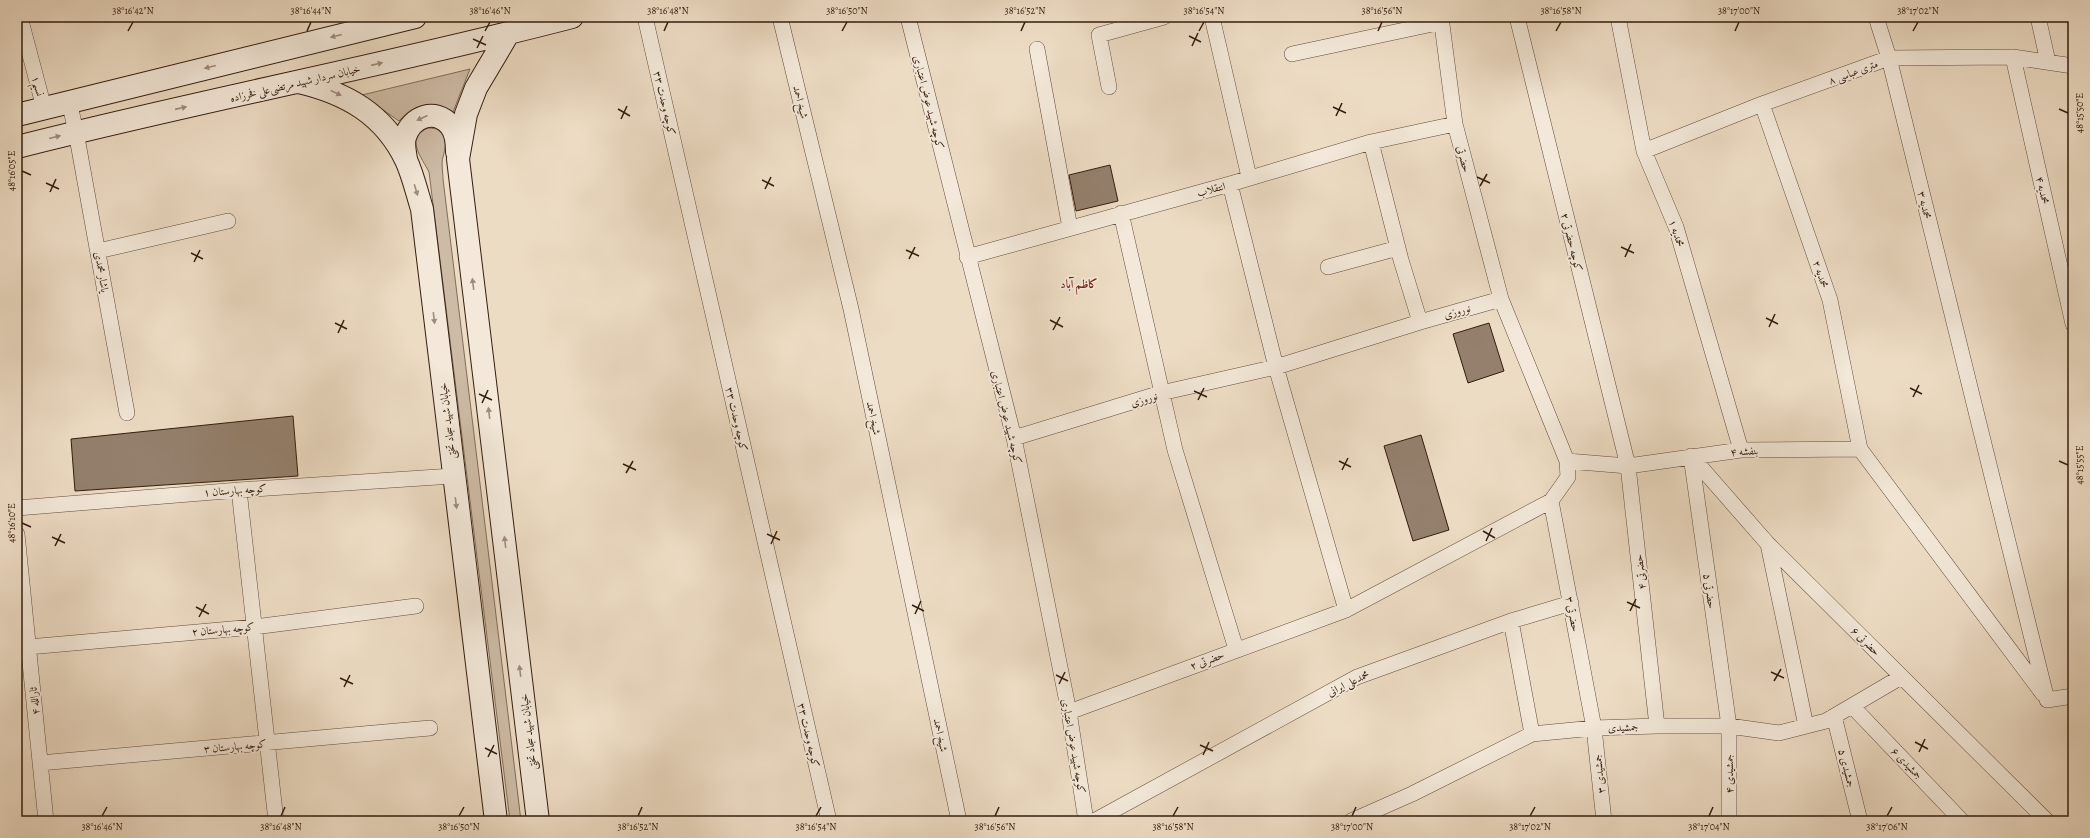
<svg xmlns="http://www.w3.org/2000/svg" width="2090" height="838" viewBox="0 0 2090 838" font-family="Alegreya,Amiri,serif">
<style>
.green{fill:#cdbba5;stroke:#806c5a}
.building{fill:#94806d;stroke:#331c0e}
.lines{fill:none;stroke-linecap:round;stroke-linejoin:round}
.minor-casing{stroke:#624c3c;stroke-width:16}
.secondary-casing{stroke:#331c0e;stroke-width:24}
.minor{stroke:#f3e8d9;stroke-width:15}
.secondary{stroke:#f3e8d9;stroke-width:22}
.oneway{fill:#9d8c7e}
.ticks{fill:none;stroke:#331c0e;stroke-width:1.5}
.labels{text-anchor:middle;stroke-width:3.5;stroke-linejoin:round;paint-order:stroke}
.street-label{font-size:11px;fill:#331c0e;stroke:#f3e8d9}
.neighbourhood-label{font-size:12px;font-weight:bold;fill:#7a1f14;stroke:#f3e8d9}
.neatline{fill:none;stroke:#331c0e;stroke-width:1.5}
.ticks-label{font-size:10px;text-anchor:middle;fill:#331c0e}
</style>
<rect width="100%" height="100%" fill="#eddcc4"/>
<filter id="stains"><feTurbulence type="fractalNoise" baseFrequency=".005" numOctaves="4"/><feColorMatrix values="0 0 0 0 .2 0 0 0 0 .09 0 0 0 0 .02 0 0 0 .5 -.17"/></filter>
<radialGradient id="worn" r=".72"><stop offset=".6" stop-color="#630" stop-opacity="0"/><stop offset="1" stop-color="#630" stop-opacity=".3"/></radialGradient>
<path class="green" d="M470,69L453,112C430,103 416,102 399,121L362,95Z
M428,128C449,128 447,142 443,157C441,163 443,173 443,179L521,821H510L429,172C422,158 404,137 428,128Z"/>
<path class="building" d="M1110,165L1118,201L1076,211L1069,175Z
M1489,323L1504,371L1468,383L1453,334Z
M293,416L298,476L75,491L71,439Z
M1421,435L1449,530L1413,541L1384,446Z"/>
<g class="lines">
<g class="minor-casing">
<path id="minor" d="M20,17L44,108
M645,17L829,821
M780,17L851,309L959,821
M908,17L1014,438L1069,712L1086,821
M1212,17L1249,177
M1441,17L1455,124L1501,299L1567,461
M1517,17L1628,466L1657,726
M1618,17L1644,151L1676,227L1741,450
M1876,17L1889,58L2047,700L2073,696
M2038,17L2048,62
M1037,49L1070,228
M1292,54L1442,22
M2013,57L2073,324
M1109,87L1099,35L1164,17
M69,101L76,132L127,413
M1762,104L1830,300L1860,449L2043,694
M1371,142L1401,260L1420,322
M1644,151L1762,104L1889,58L2013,57L2073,66
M1230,184L1276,367L1346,610
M1121,213L1175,450L1236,649
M98,251L228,221
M967,257L1230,184L1371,142L1455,124
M1328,267L1398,248
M1014,438L1161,393L1276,367L1420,322L1501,299
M1691,456L1768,544L2047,821
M1691,456L1729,726V821
M239,490L276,821
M1551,501L1594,728L1604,821
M17,508L239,490L453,476
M17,534L46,821
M1768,544L1806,726
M1511,621L1571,603
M28,647L254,627L416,606
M1852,706L1962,821
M1069,712L1346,610L1551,501L1568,477L1567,461L1628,466L1741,450L1860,449
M1834,716L1860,821
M40,763L430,728
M1094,821L1357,677L1511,621L1532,734
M1351,821L1412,794L1532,734L1594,728L1657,726H1729L1779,733L1826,721L1901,677"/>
</g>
<g class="secondary-casing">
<path id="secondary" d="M508,34L476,88L466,114L458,159L538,821
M299,82C346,93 384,114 406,160C413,175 417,193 422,209L496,821
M17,115L415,17
M17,147C201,100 388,65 572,17
M406,159C405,153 403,143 405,137C412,116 435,108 450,125C456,132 457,143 457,152"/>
</g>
<use href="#minor" class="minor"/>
<use href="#secondary" class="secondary"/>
</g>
<defs><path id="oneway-solid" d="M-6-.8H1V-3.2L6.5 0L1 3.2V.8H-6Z"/></defs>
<g class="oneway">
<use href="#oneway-solid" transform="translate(336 36) rotate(166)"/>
<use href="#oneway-solid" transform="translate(377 64) rotate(-13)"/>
<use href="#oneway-solid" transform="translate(210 67) rotate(166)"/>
<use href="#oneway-solid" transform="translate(336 93) rotate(26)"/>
<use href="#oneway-solid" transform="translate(181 108) rotate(-13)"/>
<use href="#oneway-solid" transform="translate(422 118) rotate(155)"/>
<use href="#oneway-solid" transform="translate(55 137) rotate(-14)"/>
<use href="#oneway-solid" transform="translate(416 190) rotate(73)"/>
<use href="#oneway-solid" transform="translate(473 284) rotate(-97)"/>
<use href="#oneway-solid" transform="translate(434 318) rotate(83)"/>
<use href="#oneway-solid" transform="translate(489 413) rotate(-97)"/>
<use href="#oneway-solid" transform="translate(456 503) rotate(83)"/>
<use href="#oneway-solid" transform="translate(505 542) rotate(-97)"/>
<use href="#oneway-solid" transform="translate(520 671) rotate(-97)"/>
</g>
<path class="ticks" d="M128,31L133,22M307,31L311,22M485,31L490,22M664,31L668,22M842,31L847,22M1021,31L1025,22M1199,31L1204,22M1378,31L1382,22M1556,31L1561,22M1735,31L1739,22M1913,31L1918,22M1189,36L1201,42M473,39L486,45M1192,46L1198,33M477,48L483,36M1333,107L1346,113M618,109L630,116M2059,109L2068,113M1336,116L1342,103M621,119L627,106M22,171L31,175M1477,177L1490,183M762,180L774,186M46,183L59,189M1480,186L1487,174M765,189L771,177M50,192L56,179M1621,247L1634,253M906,250L919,256M191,253L203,259M1625,257L1631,244M909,259L915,247M194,262L200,250M1766,318L1778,324M1050,320L1063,327M335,323L347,329M1769,327L1775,314M1053,330L1060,317M338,333L344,320M1910,388L1922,394M1194,391L1207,397M479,394L492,400M1913,397L1919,385M1198,400L1204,388M482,403L488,390M1339,461L1351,467M2059,461L2068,465M623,464L636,470M1342,470L1348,458M626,473L633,461M22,523L31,527M1483,531L1495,538M767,534L780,540M52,537L65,543M1486,541L1492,528M771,544L777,531M55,546L61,534M1627,602L1640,608M912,605L924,611M196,607L209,614M1630,611L1636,599M915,614L921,601M199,617L206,604M1771,672L1784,678M1056,675L1068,681M340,678L353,684M1774,681L1781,669M1059,684L1065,672M344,687L350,675M1915,742L1928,749M1200,745L1213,751M485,748L497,754M1919,752L1925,739M1203,755L1209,742M488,757L494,745M102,816L107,807M281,816L285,807M459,816L464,807M638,816L642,807M816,816L821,807M995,816L999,807M1173,816L1178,807M1352,816L1356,807M1530,816L1535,807M1709,816L1713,807M1887,816L1892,807"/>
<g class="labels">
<g class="street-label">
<text transform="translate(1853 72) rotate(-20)" y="4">۸ متری عباسی</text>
<text transform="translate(295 83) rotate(-13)" y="4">خیابان سردار شهید مرتضی‌علی فخرزاده</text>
<text transform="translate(38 86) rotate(76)" y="4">نسیم۱</text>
<text transform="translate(801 102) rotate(76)" y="4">شیخ احمد</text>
<text transform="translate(929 102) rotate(76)" y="4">کوچه شهید عوض اعتباری</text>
<text transform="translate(665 103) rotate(77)" y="4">کوچه وحدت ۳۳</text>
<text transform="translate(1464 159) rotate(75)" y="4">حضرتی</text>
<text transform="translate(1211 189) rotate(-15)" y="4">انتقلاب</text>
<text transform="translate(2043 190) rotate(77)" y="4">محمدیه ۴</text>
<text transform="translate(1925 205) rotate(76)" y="4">محمدیه ۳</text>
<text transform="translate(1677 233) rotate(72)" y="4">محمدیه ۱</text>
<text transform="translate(1572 242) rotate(76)" y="4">کوچه حضرتی ۲</text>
<text transform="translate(102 272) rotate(80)" y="4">یاشار محمدی</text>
<text transform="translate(1821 274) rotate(71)" y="4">محمدیه ۲</text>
<text transform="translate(1457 311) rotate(-16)" y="4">نوروزی</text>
<text transform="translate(1144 399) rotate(-17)" y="4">نوروزی</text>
<text transform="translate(1007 417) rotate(76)" y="4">کوچه شهید عوض اعتباری</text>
<text transform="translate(874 418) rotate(78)" y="4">شیخ احمد</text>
<text transform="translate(737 419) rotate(77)" y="4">کوچه وحدت ۳۳</text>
<text transform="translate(447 421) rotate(-97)" y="4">خیابان شهید سجاد تختی</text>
<text transform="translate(1744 451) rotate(-4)" y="4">بنفشه ۴</text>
<text transform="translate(235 490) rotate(-4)" y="4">کوچه بهارستان ۱</text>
<text transform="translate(1640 572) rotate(-96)" y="4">حضرتی ۴</text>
<text transform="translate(1710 591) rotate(82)" y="4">حضرتی ۵</text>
<text transform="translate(1573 614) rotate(79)" y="4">حضرتی ۳</text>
<text transform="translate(223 629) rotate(-5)" y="4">کوچه بهارستان ۲</text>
<text transform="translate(1866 641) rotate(45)" y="4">حضرتی ۶</text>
<text transform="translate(1207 660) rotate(-21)" y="4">حضرتی ۲</text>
<text transform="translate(1348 683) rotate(-26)" y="4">محمدعلی ایرانی</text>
<text transform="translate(34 701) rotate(-96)" y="4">ثارالله ۴</text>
<text transform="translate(1623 727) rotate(-2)" y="4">جمشیدی</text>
<text transform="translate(528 732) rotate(-97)" y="4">خیابان شهید سجاد تختی</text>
<text transform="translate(809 735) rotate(77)" y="4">کوچه وحدت ۳۳</text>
<text transform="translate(941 735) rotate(78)" y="4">شیخ احمد</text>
<text transform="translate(235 746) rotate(-5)" y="4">کوچه بهارستان ۳</text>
<text transform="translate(1074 746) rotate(80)" y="4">کوچه شهید عوض اعتباری</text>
<text transform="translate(1907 763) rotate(46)" y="4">جمشیدی ۶</text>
<text transform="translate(1847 768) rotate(76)" y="4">جمشیدی ۵</text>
<text transform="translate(1599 774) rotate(-96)" y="4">جمشیدی ۳</text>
<text transform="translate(1729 774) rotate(-90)" y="4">جمشیدی ۴</text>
</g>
<g class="neighbourhood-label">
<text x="1079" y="288">کاظم آباد</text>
</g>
</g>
<rect width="2090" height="838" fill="none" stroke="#eddcc4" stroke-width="44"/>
<rect x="22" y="22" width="2046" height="794" class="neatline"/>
<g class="ticks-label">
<text x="133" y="14">38°16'42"N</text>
<text x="311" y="14">38°16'44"N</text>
<text x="490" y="14">38°16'46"N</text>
<text x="668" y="14">38°16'48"N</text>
<text x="847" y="14">38°16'50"N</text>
<text x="1025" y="14">38°16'52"N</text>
<text x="1204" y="14">38°16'54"N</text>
<text x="1382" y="14">38°16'56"N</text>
<text x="1561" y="14">38°16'58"N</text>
<text x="1739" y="14">38°17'00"N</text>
<text x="1918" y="14">38°17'02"N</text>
<text transform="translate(2079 113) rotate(-90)" y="4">48°15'50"E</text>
<text transform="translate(11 171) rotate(-90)" y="4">48°16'05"E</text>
<text transform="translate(2079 465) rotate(-90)" y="4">48°15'55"E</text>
<text transform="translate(11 523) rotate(-90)" y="4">48°16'10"E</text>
<text x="102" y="830">38°16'46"N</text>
<text x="281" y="830">38°16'48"N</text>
<text x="459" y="830">38°16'50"N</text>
<text x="638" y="830">38°16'52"N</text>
<text x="816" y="830">38°16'54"N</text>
<text x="995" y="830">38°16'56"N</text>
<text x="1173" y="830">38°16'58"N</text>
<text x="1352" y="830">38°17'00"N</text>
<text x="1530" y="830">38°17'02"N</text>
<text x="1709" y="830">38°17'04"N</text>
<text x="1887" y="830">38°17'06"N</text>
</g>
<rect width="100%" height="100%" filter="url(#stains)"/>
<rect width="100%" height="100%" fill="url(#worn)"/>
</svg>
